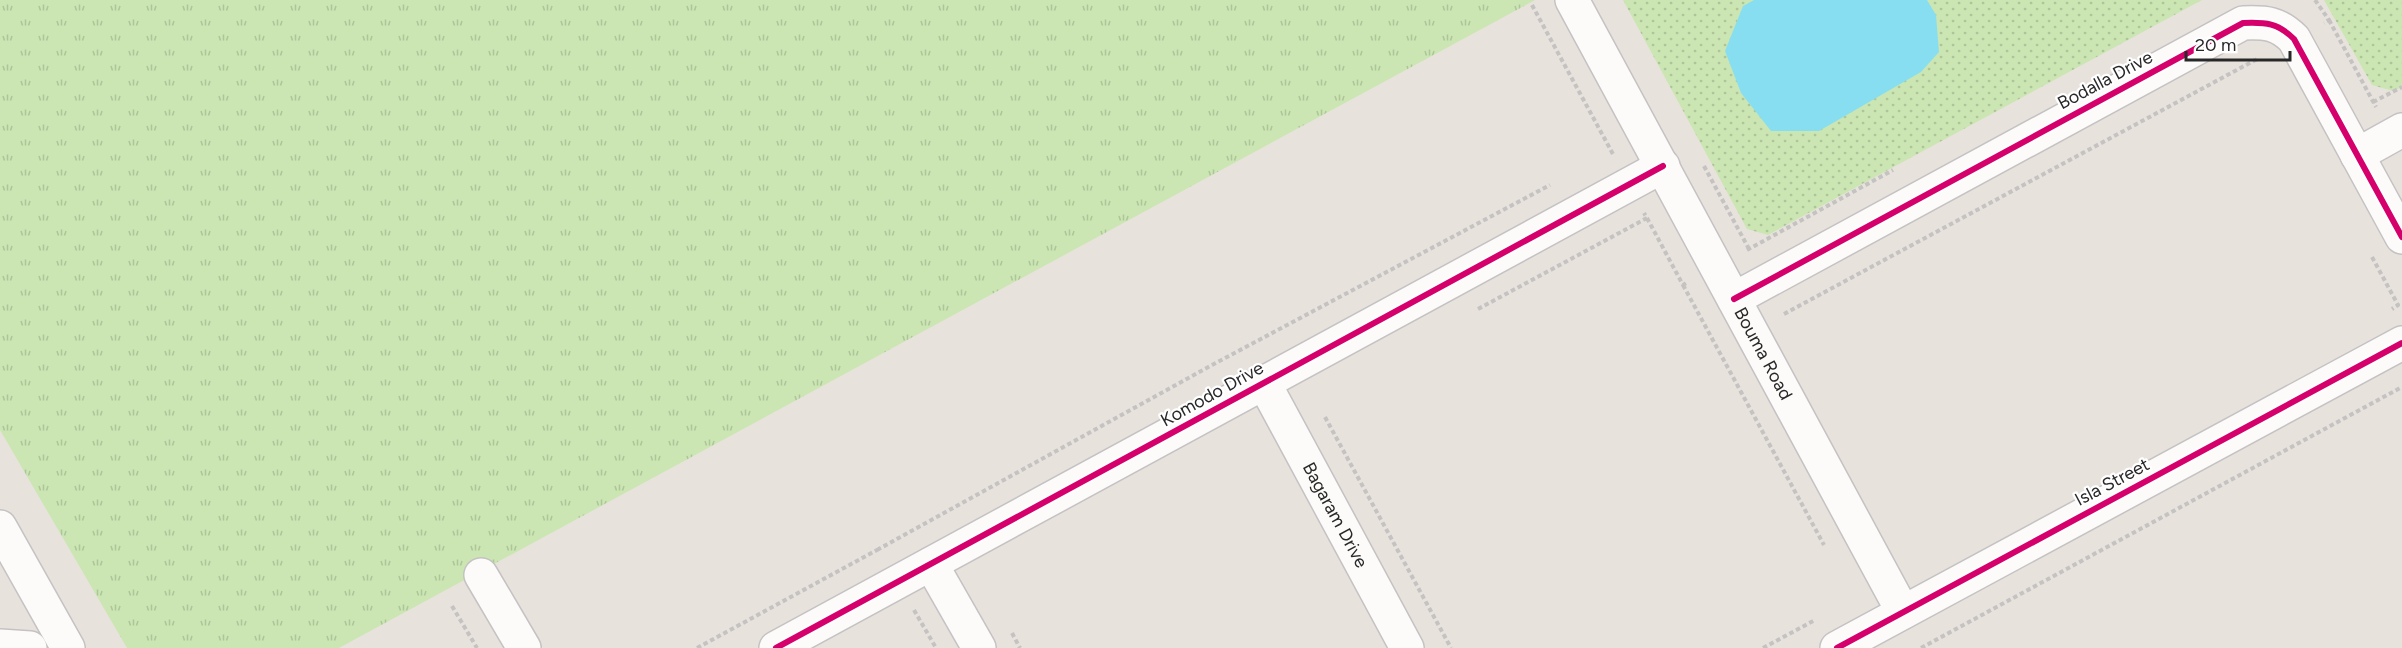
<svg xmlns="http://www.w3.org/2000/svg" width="2402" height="648" viewBox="0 0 2402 648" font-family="Figtree,sans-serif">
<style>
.grass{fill:url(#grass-tufts)}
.park{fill:url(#park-dots)}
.water{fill:#88def1}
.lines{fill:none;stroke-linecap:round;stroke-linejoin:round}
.minor-casing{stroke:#c4c2c3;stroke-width:36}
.tertiary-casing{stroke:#c4c2c3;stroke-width:36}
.path{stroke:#c4c3c2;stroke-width:4;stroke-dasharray:4.5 3;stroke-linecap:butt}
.minor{stroke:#fcfbfa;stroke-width:33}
.tertiary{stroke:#fcfbfa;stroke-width:33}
.cycleway-casing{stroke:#fff;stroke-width:10}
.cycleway{stroke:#d6006c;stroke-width:6}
.labels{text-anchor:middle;stroke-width:4.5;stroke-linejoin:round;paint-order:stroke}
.street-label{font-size:18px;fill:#282828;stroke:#fff}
</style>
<defs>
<pattern id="grass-tufts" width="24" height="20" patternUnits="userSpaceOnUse" patternTransform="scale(1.5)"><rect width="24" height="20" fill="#cbe6b2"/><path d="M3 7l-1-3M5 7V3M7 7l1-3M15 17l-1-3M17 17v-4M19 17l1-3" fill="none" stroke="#aec599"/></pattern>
<pattern id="park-dots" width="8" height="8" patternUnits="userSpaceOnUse" patternTransform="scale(1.5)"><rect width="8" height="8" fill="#cbe6b2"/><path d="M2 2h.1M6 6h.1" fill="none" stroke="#aec599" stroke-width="1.8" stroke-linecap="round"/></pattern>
</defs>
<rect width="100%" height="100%" fill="#e8e2dd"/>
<path class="grass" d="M0,0H1535L339,648H127L0,430Z"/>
<path class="park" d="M1623,0H2202L1768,235L1747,229Z
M2324,0H2402V87L2393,91L2372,85Z"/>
<path class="water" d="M1754,0H1927L1936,15L1939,52L1921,72L1819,131H1771L1741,93L1725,51L1743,6Z"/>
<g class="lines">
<g class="minor-casing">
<g id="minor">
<path id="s1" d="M1572,0L1903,612"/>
<path d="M2357,155L2402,130"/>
<path d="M1734,299L2243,23C2266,22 2278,23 2294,39L2402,237"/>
<path id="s2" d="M1264,383L1407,648"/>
<path d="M931,564L979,648"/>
<path d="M481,575L524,648"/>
<path d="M0,646L30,648"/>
<path d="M776,648L1663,166"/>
<path d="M1837,648L2402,343"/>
</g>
</g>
<g class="tertiary-casing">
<path id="tertiary" d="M0,527L68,648"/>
</g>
<path class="path" d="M2315,0L2329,20L2324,23
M1532,5L1614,156
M2329,20L2376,107
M2373,102L2402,87
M1704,166L1749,249
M1647,218L1683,285L1688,282
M1747,250L1893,170
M2372,257L2398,305L2392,309
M1683,285L1824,545
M1478,309L1647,218L1644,213
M1784,314L2259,58
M1325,417L1451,648
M877,550L1212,365L1550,185
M452,606L477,648
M914,610L936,648
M1012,633L1020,648
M697,648L877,550
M1763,648L1815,620
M1921,648L2402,387"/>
<use href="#minor" class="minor"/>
<use href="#tertiary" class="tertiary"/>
<g class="cycleway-casing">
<path id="cycleway" d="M1734,299L2243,23C2266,22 2278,23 2294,39L2402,237
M776,648L1663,166
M1837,648L2402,343"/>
</g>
<use href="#cycleway" class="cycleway"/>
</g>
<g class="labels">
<g class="street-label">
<text transform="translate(2105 80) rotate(-28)" y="6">Bodalla Drive</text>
<text dy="6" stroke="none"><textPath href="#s1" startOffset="402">Bouma Road</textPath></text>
<text transform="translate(1212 394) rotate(-29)" y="6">Komodo Drive</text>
<text transform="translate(2112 482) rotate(-28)" y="6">Isla Street</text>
<text dy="6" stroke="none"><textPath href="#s2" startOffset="150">Bagaram Drive</textPath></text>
</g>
</g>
<path d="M2186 51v9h104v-9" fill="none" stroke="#282828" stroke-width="3"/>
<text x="2195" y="51" font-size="18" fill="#282828" stroke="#ffffff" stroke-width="4.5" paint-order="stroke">20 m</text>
</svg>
